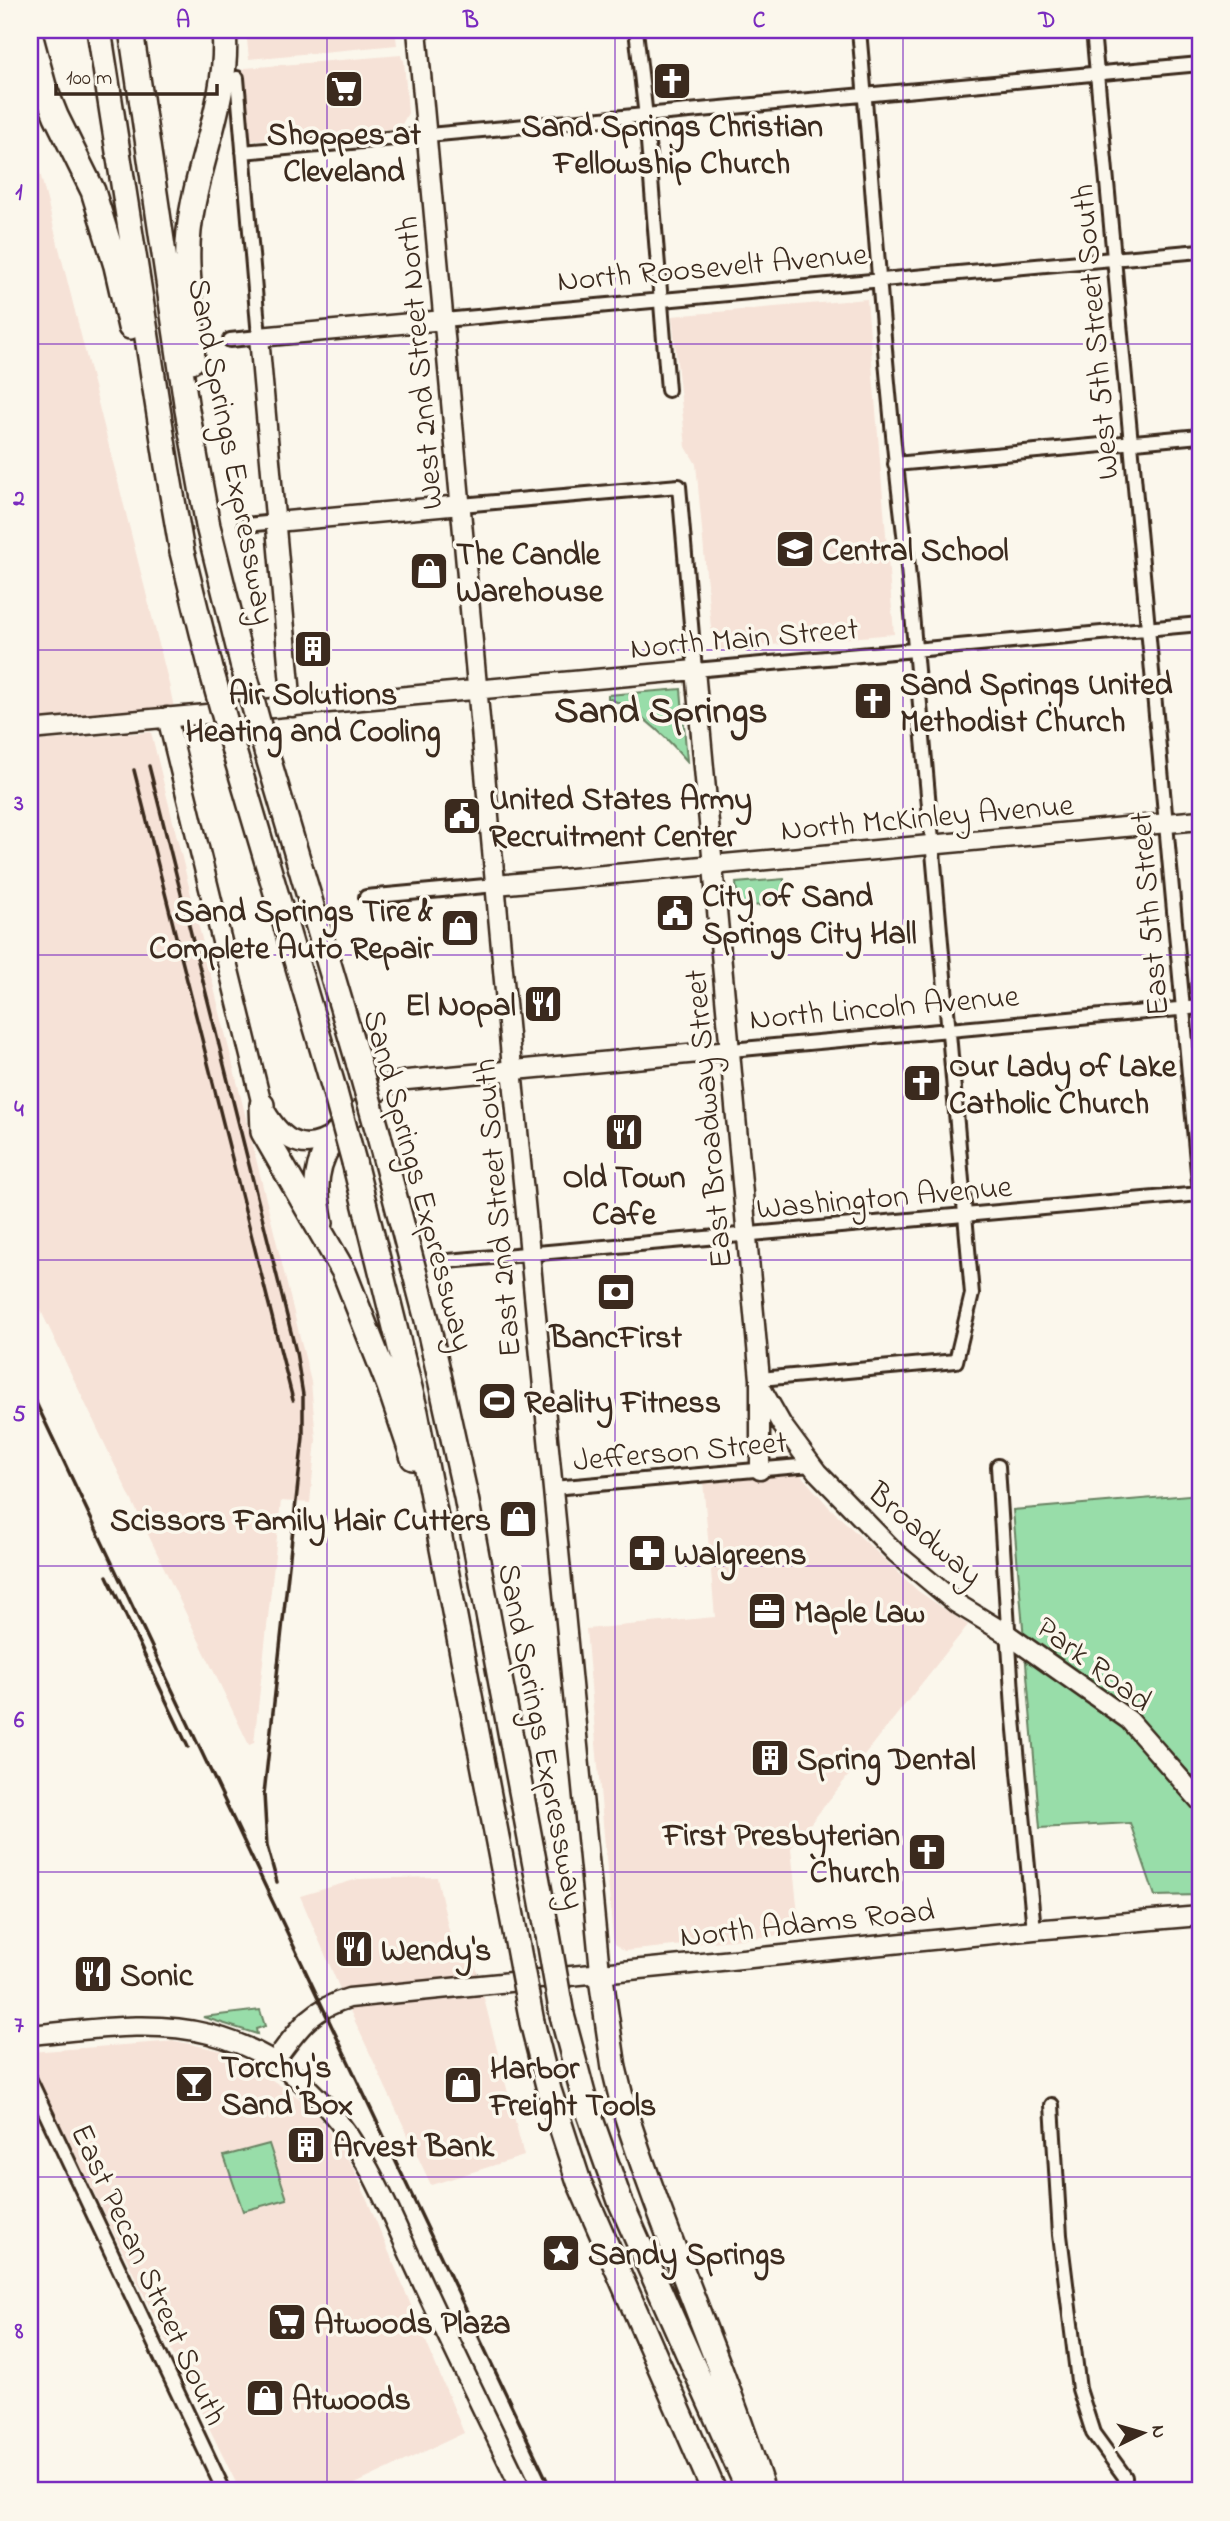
<svg xmlns="http://www.w3.org/2000/svg" width="1230" height="2521" viewBox="0 0 1230 2521" font-family="'Indie Flower',sans-serif">
<style>
.built{fill:#f6e2d7}
.green{fill:#98dda9;stroke:#6a8464;stroke-width:2}
.lines{fill:none;stroke-linecap:round;stroke-linejoin:round}
.street-casing{stroke:#3b2a1e;stroke-width:18}
.secondary-casing{stroke:#3b2a1e;stroke-width:23}
.highway-casing{stroke:#3b2a1e;stroke-width:28}
.street{stroke:#fbf7ec;stroke-width:12}
.secondary{stroke:#fbf7ec;stroke-width:18}
.highway{stroke:#fbf7ec;stroke-width:23}
.rail{stroke:#3b2a1e;stroke-width:3.5}
.highway-bridge-casing{stroke:#3b2a1e;stroke-width:28;stroke-linecap:butt}
.highway-bridge{stroke:#fbf7ec;stroke-width:23}
.grid{fill:none;stroke:#7b2cbf;stroke-width:2;stroke-opacity:0.55}
.labels{text-anchor:middle;stroke-width:7;stroke-linejoin:round;paint-order:stroke}
.poi-label{font-size:32px;font-weight:bold;fill:#3b2a1e;stroke:#fbf7ec;text-anchor:start}
.street-label{font-size:32px;fill:#3b2a1e;stroke:#fbf7ec}
.district-label{font-size:38px;font-weight:bold;fill:#3b2a1e;stroke:#fbf7ec}
.neatline{fill:none;stroke:#7b2cbf;stroke-width:2.5}
.grid-label{font-size:23px;text-anchor:middle;font-weight:bold;fill:#7b2cbf}
</style>
<rect width="100%" height="100%" fill="#fbf7ec"/>
<filter id="ink" filterUnits="userSpaceOnUse"><feTurbulence type="fractalNoise" baseFrequency=".0143" numOctaves="2"/><feDisplacementMap in="SourceGraphic" scale="14" xChannelSelector="R" yChannelSelector="G"/><feConvolveMatrix kernelMatrix="1 2 1 2 8 2 1 2 1" color-interpolation-filters="sRGB"/></filter>
<g filter="url(#ink)">
<path class="built" d="M246,30H395L397,45L249,59Z
M401,55L402,59L404,60L408,113L400,128L251,141L240,71L245,68Z
M30,133L169,684L174,708L30,721Z
M867,299L894,634L713,650L696,464L686,447L672,316Z
M151,732L311,1382L316,1440L310,1503L281,1501L254,1743L249,1745L30,1288V742Z
M799,1473L830,1508L918,1591L968,1625L791,1848L800,1933L625,1951L615,1944L613,1938L586,1629L715,1617L703,1481Z
M437,1877L456,1962L475,1963L524,2156L431,2185L339,1987L300,1896L358,1879Z
M176,2041L232,2053L311,2106L354,2168L464,2433L353,2485L355,2491H240L30,2062V2052Z"/>
<path class="green" d="M681,689L687,761C665,735 640,711 608,698V695Z
M784,879L786,903L738,907L736,883Z
M1200,1494V1895L1155,1896L1130,1823L1040,1828L1013,1510Z
M260,2010L265,2026L256,2029L257,2034L203,2017Z
M269,2144L287,2199L243,2211L224,2156Z"/>
<g class="lines">
<g class="street-casing">
<path id="street" d="M636,30L646,117L668,390
M1093,30L1200,1194
M243,152L1200,64
M444,320L1200,251
M230,340L259,337L237,78
M895,464L1200,436
M461,505L679,486L695,670L1200,624
M245,525L276,522
M366,897L496,885
M731,1050L1200,1007
M448,1261L1200,1194
M760,1379L956,1361L972,1294L907,557C884,382 875,206 859,30
M998,1466L1013,1709L1034,1930
M553,1488L811,1465
M30,2080L224,2491
M1052,2105L1060,2235L1079,2389L1093,2433L1125,2477V2491"/>
</g>
<g class="secondary-casing">
<path id="secondary" d="M417,30L514,1090L600,1971
M276,522L461,505
M292,707L259,337L444,320
M167,717L262,1105C278,1135 300,1158 334,1134C355,1120 367,1095 391,1084C396,1082 402,1081 407,1080L731,1050
M30,730L695,670L760,1379V1470
M496,885L1200,820
M761,1388L782,1425L817,1472L896,1553L956,1603L1010,1636L1129,1720L1200,1801
M30,2035C88,2030 152,2019 209,2034C256,2046 297,2072 328,2109C369,2155 391,2216 417,2271C451,2345 487,2418 522,2491
M274,2062C297,2031 310,2009 349,1998L1034,1930L1200,1916"/>
</g>
<g class="highway-casing">
<path id="highway" d="M99,30L167,466L182,552L212,673
M131,30L187,410L208,526L243,667
M30,34L44,86L56,116L93,191L116,266L130,327
M192,361C196,318 184,275 189,231C196,163 230,99 224,30
M234,751L335,1092
M266,751L359,1065
M262,1105L263,1132L344,1272L389,1386L413,1458
M379,1136L427,1320L466,1497L548,1935
M354,1162L416,1412L516,1937
M321,1223C314,1187 314,1164 336,1134
M600,1971L614,2068L623,2105C664,2236 722,2361 763,2491
M562,2015L586,2105L620,2201L749,2491
M532,2022L549,2090L579,2182L714,2491"/>
</g>
<use href="#street" class="street"/>
<use href="#secondary" class="secondary"/>
<use href="#highway" class="highway"/>
<path class="rail" d="M149,766L296,1352L303,1395V1437L264,1794L267,1846L277,1882
M134,770L293,1400
M30,1390L552,2491
M30,1403C36,1431 36,1457 30,1485
M107,1576L188,1747"/>
<g class="highway-bridge-casing">
<path id="highway-bridge" d="M243,667L266,751
M212,673L234,751
M359,1065L379,1136
M335,1092L354,1162
M548,1935L562,2015
M516,1937L532,2022"/>
</g>
<use href="#highway-bridge" class="highway-bridge"/>
</g>
</g>
<path class="grid" d="M327,30V2491M615,30V2491M903,30V2491M30,344H1200M30,650H1200M30,955H1200M30,1260H1200M30,1566H1200M30,1872H1200M30,2177H1200"/>
<defs>
<g id="church-square" transform="scale(2.0125)"><rect x="-9" y="-9" width="18" height="18" rx="4" fill="#3b2a1e" stroke="#fbf7ec"/><path d="M-1.2-6h2.4v3.5h3.3v2.4h-3.3V6h-2.4V-.1h-3.3v-2.4h3.3Z" fill="#fff"/></g>
<g id="supermarket-square" transform="scale(2.0125)"><rect x="-9" y="-9" width="18" height="18" rx="4" fill="#3b2a1e" stroke="#fbf7ec"/><path d="M-6-5.5h2.5l.6 2H6L4.5 2H-2.5L-4.4-4H-6ZM-1.5 3.2a1.3 1.3 0 1 0 .1 0ZM3 3.2a1.3 1.3 0 1 0 .1 0Z" fill="#fff"/></g>
<g id="school-square" transform="scale(2.0125)"><rect x="-9" y="-9" width="18" height="18" rx="4" fill="#3b2a1e" stroke="#fbf7ec"/><path d="M0-5L7-2L0 1L-7-2ZM-4 1L0 2.5L4 1V4Q0 6-4 4Z" fill="#fff"/></g>
<g id="shop-square" transform="scale(2.0125)"><rect x="-9" y="-9" width="18" height="18" rx="4" fill="#3b2a1e" stroke="#fbf7ec"/><path d="M-5-2.5h2.3a2.7 3.5 0 0 1 5.4 0H5L5.5 6h-11ZM-1.5-2.5h3a1.5 2.3 0 0 0-3 0Z" fill="#fff"/></g>
<g id="building-square" transform="scale(2.0125)"><rect x="-9" y="-9" width="18" height="18" rx="4" fill="#3b2a1e" stroke="#fbf7ec"/><path d="M-4-6H4V6H1V3H-1V6H-4ZM-2.5-4.3h1.7v1.8h-1.7ZM.8-4.3h1.7v1.8H.8ZM-2.5-1h1.7V.8h-1.7ZM.8-1h1.7V.8H.8Z" fill="#fff"/></g>
<g id="civic-square" transform="scale(2.0125)"><rect x="-9" y="-9" width="18" height="18" rx="4" fill="#3b2a1e" stroke="#fbf7ec"/><path d="M-.6-6.5H3V-4.5H.6V-3L4-1V1h2V6H-6V1h2V-1L-.6-3ZM-1.2 2.5V6h2.4V2.5Z" fill="#fff"/></g>
<g id="restaurant-square" transform="scale(2.0125)"><rect x="-9" y="-9" width="18" height="18" rx="4" fill="#3b2a1e" stroke="#fbf7ec"/><path d="M-5-6h1v4h1v-4h1v4h1v-4h1v5L-1.5 .5V6h-2V.5L-5-1ZM5-6V6H3V1.5H1.5Q1.5-4 5-6Z" fill="#fff"/></g>
<g id="bank-square" transform="scale(2.0125)"><rect x="-9" y="-9" width="18" height="18" rx="4" fill="#3b2a1e" stroke="#fbf7ec"/><path d="M-6-4H6V4H-6ZM0-2.3a2.3 2.3 0 1 0 0 4.6a2.3 2.3 0 1 0 0-4.6Z" fill="#fff"/></g>
<g id="stadium-square" transform="scale(2.0125)"><rect x="-9" y="-9" width="18" height="18" rx="4" fill="#3b2a1e" stroke="#fbf7ec"/><path d="M0-5a6.5 5 0 1 0 0 10a6.5 5 0 1 0 0-10ZM-3.5-1.8h7v3.6h-7Z" fill="#fff"/></g>
<g id="pharmacy-square" transform="scale(2.0125)"><rect x="-9" y="-9" width="18" height="18" rx="4" fill="#3b2a1e" stroke="#fbf7ec"/><path d="M-2-6h4v4h4v4h-4v4h-4v-4h-4v-4h4Z" fill="#fff"/></g>
<g id="office-square" transform="scale(2.0125)"><rect x="-9" y="-9" width="18" height="18" rx="4" fill="#3b2a1e" stroke="#fbf7ec"/><path d="M-6-3h4V-5.5h4V-3h4V5H-6ZM-1-4.5V-3h2v-1.5ZM-6 0V1H6V0Z" fill="#fff"/></g>
<g id="bar-square" transform="scale(2.0125)"><rect x="-9" y="-9" width="18" height="18" rx="4" fill="#3b2a1e" stroke="#fbf7ec"/><path d="M-6-5H6L.8 .8V4.5H3.5V6h-7V4.5H-.8V.8Z" fill="#fff"/></g>
<g id="sight-square" transform="scale(2.0125)"><rect x="-9" y="-9" width="18" height="18" rx="4" fill="#3b2a1e" stroke="#fbf7ec"/><path d="M0-6L1.8-2.2L6-1.7L2.9 1.2L3.7 5.4L0 3.3L-3.7 5.4L-2.9 1.2L-6-1.7L-1.8-2.2Z" fill="#fff"/></g>
</defs>
<g fill-rule="evenodd">
<use href="#church-square" x="672" y="81"/>
<use href="#supermarket-square" x="344" y="89"/>
<use href="#school-square" x="795" y="549"/>
<use href="#shop-square" x="429" y="571"/>
<use href="#building-square" x="313" y="649"/>
<use href="#church-square" x="873" y="701"/>
<use href="#civic-square" x="462" y="816"/>
<use href="#civic-square" x="675" y="913"/>
<use href="#shop-square" x="460" y="928"/>
<use href="#restaurant-square" x="543" y="1004"/>
<use href="#church-square" x="922" y="1083"/>
<use href="#restaurant-square" x="624" y="1132"/>
<use href="#bank-square" x="616" y="1292"/>
<use href="#stadium-square" x="497" y="1401"/>
<use href="#shop-square" x="518" y="1519"/>
<use href="#pharmacy-square" x="647" y="1553"/>
<use href="#office-square" x="767" y="1611"/>
<use href="#building-square" x="770" y="1758"/>
<use href="#church-square" x="927" y="1852"/>
<use href="#restaurant-square" x="354" y="1949"/>
<use href="#restaurant-square" x="93" y="1974"/>
<use href="#bar-square" x="194" y="2084"/>
<use href="#shop-square" x="463" y="2085"/>
<use href="#building-square" x="306" y="2145"/>
<use href="#sight-square" x="561" y="2253"/>
<use href="#supermarket-square" x="287" y="2322"/>
<use href="#shop-square" x="265" y="2398"/>
</g>
<g class="labels">
<g class="poi-label">
<text x="672" y="136" text-anchor="middle">Sand Springs Christian<tspan x="672" dy="37">Fellowship Church</tspan></text>
<text x="344" y="144" text-anchor="middle">Shoppes at<tspan x="344" dy="37">Cleveland</tspan></text>
<text x="822" y="560">Central School</text>
<text x="456" y="564">The Candle<tspan x="456" dy="37">Warehouse</tspan></text>
<text x="900" y="694">Sand Springs United<tspan x="900" dy="37">Methodist Church</tspan></text>
<text x="313" y="704" text-anchor="middle">Air Solutions<tspan x="313" dy="37">Heating and Cooling</tspan></text>
<text x="489" y="809">United States Army<tspan x="489" dy="37">Recruitment Center</tspan></text>
<text x="702" y="906">City of Sand<tspan x="702" dy="37">Springs City Hall</tspan></text>
<text x="433" y="921" text-anchor="end">Sand Springs Tire &amp;<tspan x="433" dy="37">Complete Auto Repair</tspan></text>
<text x="516" y="1015" text-anchor="end">El Nopal</text>
<text x="949" y="1076">Our Lady of Lake<tspan x="949" dy="37">Catholic Church</tspan></text>
<text x="624" y="1187" text-anchor="middle">Old Town<tspan x="624" dy="37">Cafe</tspan></text>
<text x="616" y="1347" text-anchor="middle">BancFirst</text>
<text x="524" y="1412">Reality Fitness</text>
<text x="491" y="1530" text-anchor="end">Scissors Family Hair Cutters</text>
<text x="674" y="1564">Walgreens</text>
<text x="794" y="1622">Maple Law</text>
<text x="797" y="1769">Spring Dental</text>
<text x="900" y="1845" text-anchor="end">First Presbyterian<tspan x="900" dy="37">Church</tspan></text>
<text x="381" y="1960">Wendy's</text>
<text x="120" y="1985">Sonic</text>
<text x="221" y="2077">Torchy's<tspan x="221" dy="37">Sand Box</tspan></text>
<text x="490" y="2078">Harbor<tspan x="490" dy="37">Freight Tools</tspan></text>
<text x="333" y="2156">Arvest Bank</text>
<text x="588" y="2264">Sandy Springs</text>
<text x="314" y="2333">Atwoods Plaza</text>
<text x="292" y="2409">Atwoods</text>
</g>
<g class="street-label">
<text transform="translate(712 266) rotate(-5)" y="11">North Roosevelt Avenue</text>
<text transform="translate(1094 332) rotate(-95)" y="11">West 5th Street South</text>
<text transform="translate(418 363) rotate(-95)" y="11">West 2nd Street North</text>
<text transform="translate(233 451) rotate(79)" y="11">Sand Springs Expressway</text>
<text transform="translate(744 637) rotate(-5)" y="11">North Main Street</text>
<text transform="translate(927 816) rotate(-5)" y="11">North McKinley Avenue</text>
<text transform="translate(1148 914) rotate(-95)" y="11">East 5th Street</text>
<text transform="translate(884 1006) rotate(-5)" y="11">North Lincoln Avenue</text>
<text transform="translate(707 1119) rotate(-95)" y="11">East Broadway Street</text>
<text transform="translate(420 1180) rotate(75)" y="11">Sand Springs Expressway</text>
<text transform="translate(884 1196) rotate(-5)" y="11">Washington Avenue</text>
<text transform="translate(496 1208) rotate(-95)" y="11">East 2nd Street South</text>
<text transform="translate(680 1450) rotate(-5)" y="11">Jefferson Street</text>
<text transform="translate(926 1533) rotate(41)" y="11">Broadway</text>
<text transform="translate(1095 1663) rotate(37)" y="11">Park Road</text>
<text transform="translate(543 1736) rotate(79)" y="11">Sand Springs Expressway</text>
<text transform="translate(807 1922) rotate(-6)" y="11">North Adams Road</text>
<text transform="translate(150 2274) rotate(65)" y="11">East Pecan Street South</text>
</g>
<g class="district-label">
<text x="661" y="722">Sand Springs</text>
</g>
</g>
<rect width="1230" height="2521" fill="none" stroke="#fbf7ec" stroke-width="77"/>
<g transform="translate(1143 2433) rotate(85)" stroke="#fbf7ec" stroke-width="5" paint-order="stroke">
<path d="M0-5L12 26L0 18L-12 26Z" fill="#3b2a1e"/>
<text y="-10" font-size="19" font-weight="bold" text-anchor="middle" fill="#3b2a1e">N</text>
</g>
<path d="M56 84v10h161v-10" fill="none" stroke="#3b2a1e" stroke-width="3.5"/>
<text x="66" y="84" font-size="21" fill="#3b2a1e" stroke="#fbf7ec" stroke-width="5" paint-order="stroke">100 m</text>
<rect x="38" y="38" width="1154" height="2444" class="neatline"/>
<g class="grid-label">
<text x="183" y="27">A</text>
<text x="471" y="27">B</text>
<text x="759" y="27">C</text>
<text x="1047" y="27">D</text>
<text x="19" y="199">1</text>
<text x="19" y="505">2</text>
<text x="19" y="810">3</text>
<text x="19" y="1116">4</text>
<text x="19" y="1421">5</text>
<text x="19" y="1727">6</text>
<text x="19" y="2032">7</text>
<text x="19" y="2338">8</text>
</g>
</svg>
